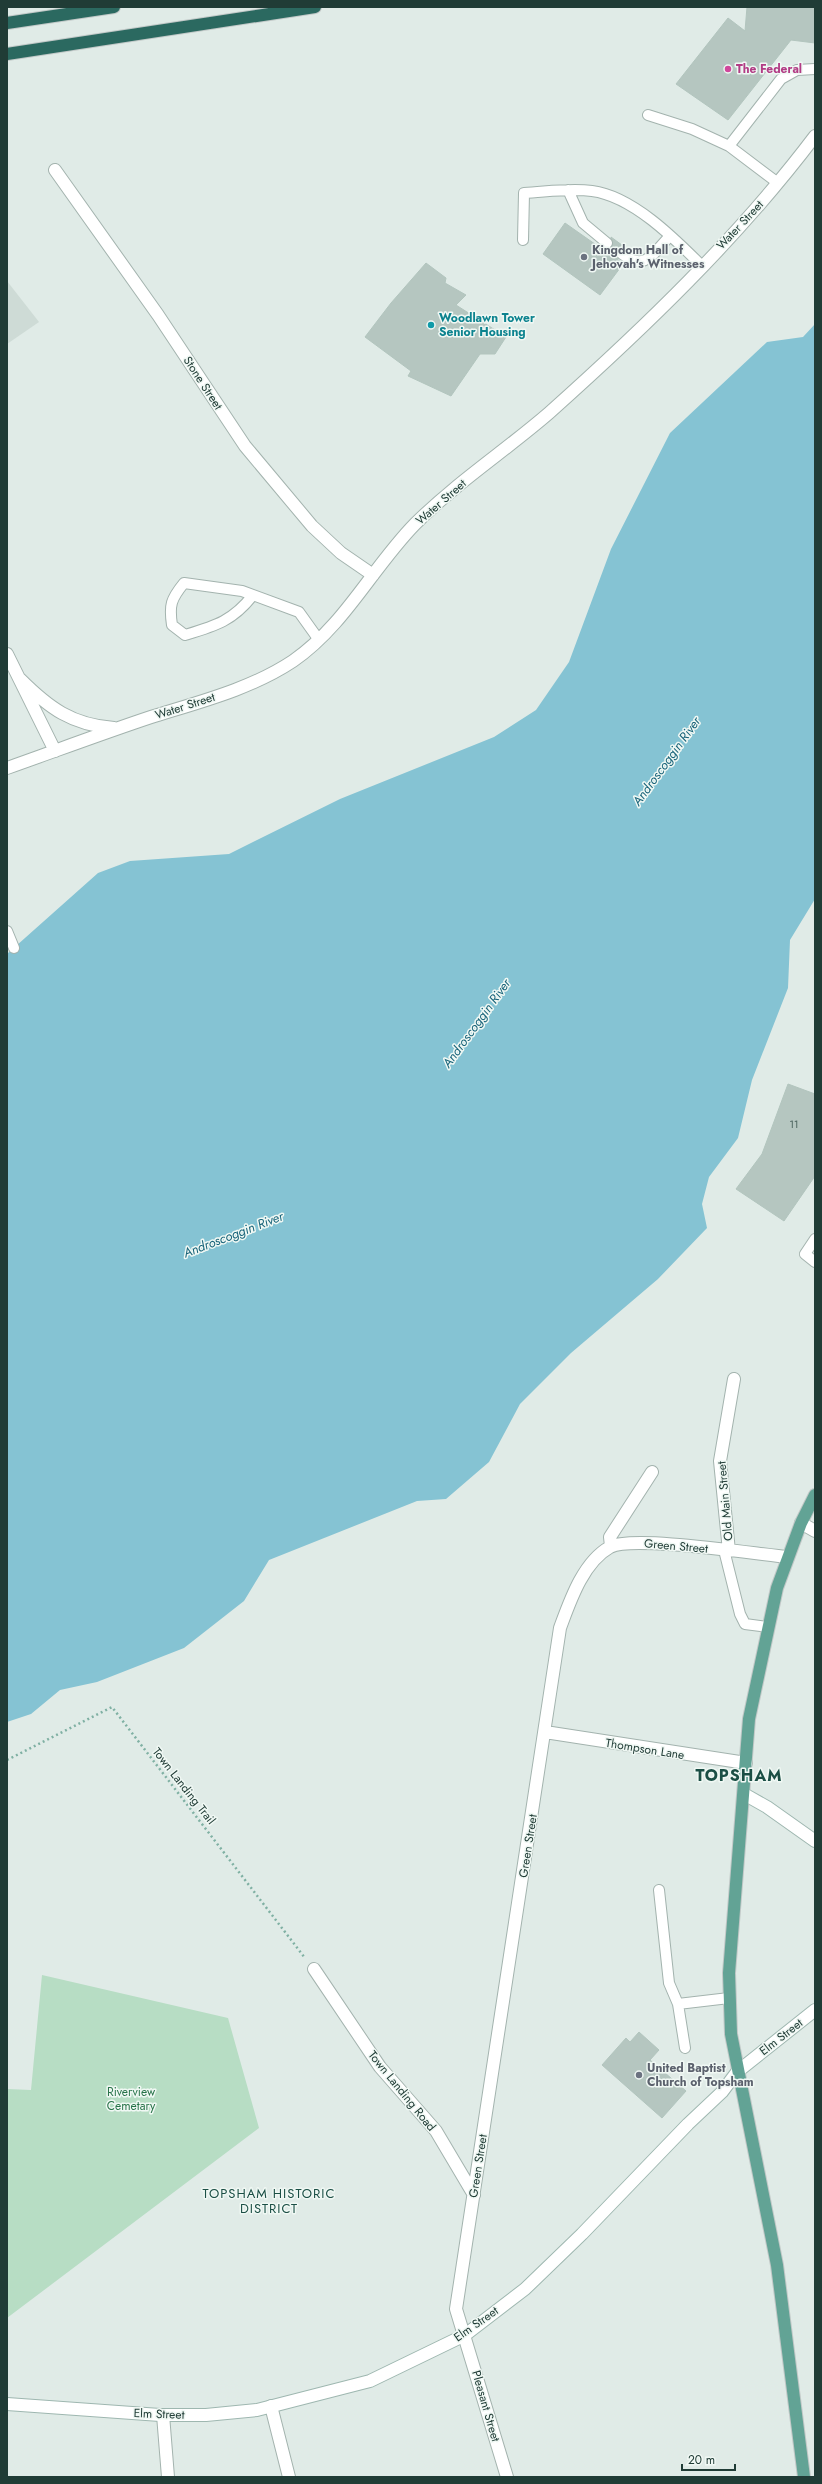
<svg xmlns="http://www.w3.org/2000/svg" width="822" height="2484" viewBox="0 0 822 2484" font-family="Jost,sans-serif">
<style>
.built{fill:#cedbd6}
.green{fill:#b7ddc4}
.water{fill:#85c3d3}
.building{fill:#b5c6c0;stroke:#b2c5be}
.lines{fill:none;stroke-linecap:round;stroke-linejoin:round}
.lane-casing{stroke:#a3b3ae;stroke-width:12}
.street-casing{stroke:#a3b3ae;stroke-width:14}
.secondary-casing{stroke:#9eb7b0;stroke-width:14}
.primary-casing{stroke:#c1c8c7;stroke-width:14}
.highway-casing{stroke:#c1c8c7;stroke-width:14}
.path{stroke:#7fb0a3;stroke-width:2.5;stroke-dasharray:2 3;stroke-linecap:butt}
.lane{stroke:#fff;stroke-width:10}
.street{stroke:#fff;stroke-width:12}
.secondary{stroke:#fff;stroke-width:12}
.primary{stroke:#62a395;stroke-width:12}
.highway{stroke:#2b6960;stroke-width:12}
.hotel-dot{fill:#d1479c;stroke:#f0f8f4;stroke-width:1.5}
.worship-dot{fill:#6b7280;stroke:#f0f8f4;stroke-width:1.5}
.culture-dot{fill:#0f9aa8;stroke:#f0f8f4;stroke-width:1.5}
.labels{text-anchor:middle;stroke-width:3;stroke-linejoin:round;paint-order:stroke}
.number-label{font-size:10px;fill:#455e58}
.hotel-label{font-size:12px;font-weight:bold;fill:#b23c85;stroke:#f0f8f4;text-anchor:start}
.street-label{font-size:12px;fill:#203c36;stroke:#f0f8f4}
.worship-label{font-size:12px;font-weight:bold;fill:#5b616d;stroke:#f0f8f4;text-anchor:start}
.culture-label{font-size:12px;font-weight:bold;fill:#0d838f;stroke:#f0f8f4;text-anchor:start}
.park-label{font-size:12px;fill:#29744a;stroke:#f0f8f4}
.water-label{font-size:13px;font-style:italic;fill:#18647a;stroke:#f0f8f4}
.neighbourhood-label{font-size:13px;letter-spacing:1px;fill:#1b4f45;stroke:#f0f8f4}
.district-label{font-size:16px;font-weight:bold;letter-spacing:1px;fill:#1b4f45;stroke:#f0f8f4}
</style>
<rect width="100%" height="100%" fill="#e0ebe7"/>
<path class="built" d="M7,281L39,322L7,344Z"/>
<path class="green" d="M42,1975L228,2018L259,2128L7,2318V2089L31,2090Z"/>
<path class="water" d="M815,324V899L790,940L788,988L752,1080L738,1138L709,1177L702,1204L707,1228L658,1279L571,1353L520,1404L489,1462L446,1499L417,1501L269,1560L244,1601L184,1648L97,1682L60,1690L31,1714L7,1722V954L98,873L130,861L229,854L340,799L494,737L536,710L569,662L611,549L670,433L767,342L803,337Z"/>
<path class="building" d="M747,7H815V43L791,40L728,120L676,84L728,18L745,31Z
M565,223L602,249L612,247L611,237L626,248H619L616,251L618,260L623,264L600,295L543,254Z
M426,263L446,278L445,283L466,295L456,305L506,337L495,354H480L451,396L408,376L411,371L365,337L391,303Z
M788,1084L815,1094V1176L784,1221L736,1189L762,1154Z
M639,2032L659,2050L650,2060L686,2091L662,2118L602,2065L626,2038L630,2042Z"/>
<g class="lines">
<g class="lane-casing">
<path id="lane" d="M648,115L692,129L729,146L778,183
M729,146L781,79L797,70L815,69
M568,190L583,223L607,243
M523,240L524,193C546,192 569,188 592,191C632,196 674,238 702,266
M622,254C646,272 653,253 670,236
M253,595C233,621 215,626 185,635L172,625C169,605 171,599 184,583L242,591L299,612L319,640
M7,931L14,948
M815,1239L805,1254L815,1262
M724,1550L740,1614L745,1624L768,1627
M659,1890L669,1983L678,2004L685,2048
M678,2004L729,1998"/>
</g>
<g class="street-casing">
<path id="street" d="M55,170L158,315L245,446L312,526L341,553L373,575
M7,654L55,751
M20,679C49,708 72,725 114,728
M7,768C55,751 103,733 151,717C199,702 251,689 293,661C345,625 372,568 415,524C456,483 505,451 549,413C644,328 738,238 815,136
M801,1523L815,1531
M611,1546L610,1537L652,1472
M729,1551L720,1461L734,1379
M545,1732L746,1763
M314,1969L380,2067L436,2131L474,2195
M271,2406L289,2477
M163,2415L168,2477
M507,2477L456,2309L560,1628C570,1601 583,1562 610,1547C633,1535 755,1554 788,1557"/>
</g>
<g class="secondary-casing">
<path id="secondary" d="M744,1794L767,1807L815,1841
M7,2404L160,2415H206L257,2410L370,2381L465,2335L525,2289L582,2234L688,2124L722,2092L737,2072L815,2010"/>
</g>
<g class="primary-casing">
<path id="primary" d="M804,2477L777,2265L731,2034L729,1973L749,1719L777,1588L801,1523L815,1495"/>
</g>
<g class="highway-casing">
<path id="highway" d="M7,23L114,7
M7,54L315,7"/>
</g>
<path class="path" d="M7,1760L112,1707L305,1958"/>
<use href="#lane" class="lane"/>
<use href="#street" class="street"/>
<use href="#secondary" class="secondary"/>
<use href="#primary" class="primary"/>
<use href="#highway" class="highway"/>
</g>
<circle class="hotel-dot" cx="728" cy="69" r="4"/>
<g class="worship-dot">
<circle cx="584" cy="257" r="4"/>
<circle cx="639" cy="2075" r="4"/>
</g>
<circle class="culture-dot" cx="431" cy="325" r="4"/>
<g class="labels">
<g class="number-label">
<text x="794" y="1128">11</text>
</g>
<g class="hotel-label">
<text x="736" y="73">The Federal</text>
</g>
<g class="street-label">
<text transform="translate(740 225) rotate(-47)" y="4">Water Street</text>
<text transform="translate(203 383) rotate(57)" y="4">Stone Street</text>
<text transform="translate(441 502) rotate(-41)" y="4">Water Street</text>
<text transform="translate(185 706) rotate(-18)" y="4">Water Street</text>
<text transform="translate(725 1501) rotate(-95)" y="4">Old Main Street</text>
<text transform="translate(676 1546) rotate(5)" y="4">Green Street</text>
<text transform="translate(645 1749) rotate(9)" y="4">Thompson Lane</text>
<text transform="translate(184 1786) rotate(52)" y="4">Town Landing Trail</text>
<text transform="translate(528 1846) rotate(-81)" y="4">Green Street</text>
<text transform="translate(781 2037) rotate(-38)" y="4">Elm Street</text>
<text transform="translate(402 2091) rotate(51)" y="4">Town Landing Road</text>
<text transform="translate(478 2166) rotate(-81)" y="4">Green Street</text>
<text transform="translate(476 2324) rotate(-35)" y="4">Elm Street</text>
<text transform="translate(486 2406) rotate(74)" y="4">Pleasant Street</text>
<text transform="translate(159 2414) rotate(2)" y="4">Elm Street</text>
</g>
<g class="worship-label">
<text x="592" y="254">Kingdom Hall of<tspan x="592" dy="14">Jehovah's Witnesses</tspan></text>
<text x="647" y="2072">United Baptist<tspan x="647" dy="14">Church of Topsham</tspan></text>
</g>
<g class="culture-label">
<text x="439" y="322">Woodlawn Tower<tspan x="439" dy="14">Senior Housing</tspan></text>
</g>
<g class="park-label">
<text x="131" y="2096">Riverview<tspan x="131" dy="14">Cemetary</tspan></text>
</g>
<g class="water-label">
<text transform="translate(666 761) rotate(-54)" y="5">Androscoggin River</text>
<text transform="translate(476 1023) rotate(-54)" y="5">Androscoggin River</text>
<text transform="translate(233 1234) rotate(-21)" y="5">Androscoggin River</text>
</g>
<g class="neighbourhood-label">
<text x="269" y="2198">TOPSHAM HISTORIC<tspan x="269" dy="15">DISTRICT</tspan></text>
</g>
<g class="district-label">
<text x="739" y="1781">TOPSHAM</text>
</g>
</g>
<rect width="822" height="2484" fill="none" stroke="#203c36" stroke-width="16"/>
<path d="M682 2464v6h53v-6" fill="none" stroke="#203c36" stroke-width="2"/>
<text x="688" y="2464" font-size="12" fill="#203c36" stroke="#f0f8f4" stroke-width="3" paint-order="stroke">20 m</text>
</svg>
